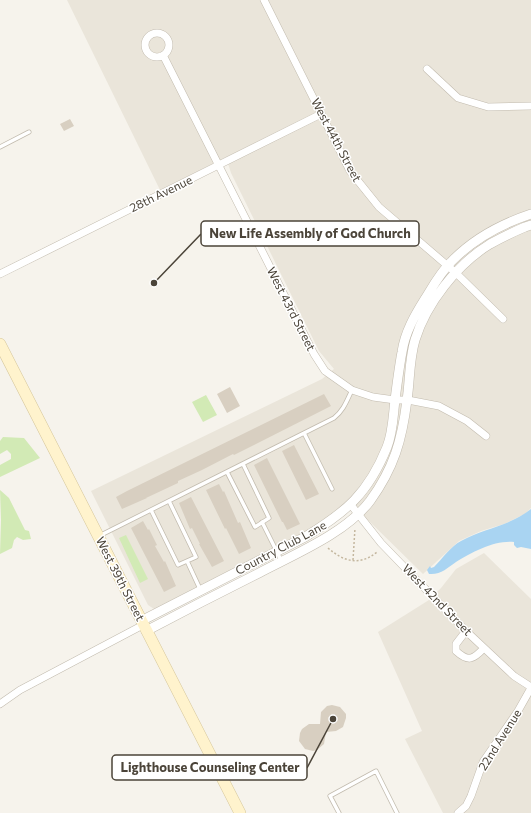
<svg xmlns="http://www.w3.org/2000/svg" width="531" height="813" viewBox="0 0 531 813" font-family="Commissioner,sans-serif">
<style>
.residential{fill:#eae5da}
.green{fill:#d2eab5}
.water{fill:#a9d4f2}
.building{fill:#d8cfc1}
.lines{fill:none;stroke-linecap:round;stroke-linejoin:round}
.service-casing{stroke:#c2bbae;stroke-width:5}
.minor-casing{stroke:#c2bbae;stroke-width:8}
.tertiary-casing{stroke:#c2bbae;stroke-width:10}
.secondary-casing{stroke:#d6c79b;stroke-width:12}
.path{stroke:#c4b79f;stroke-width:1.5;stroke-dasharray:2 2;stroke-linecap:butt}
.service{stroke:#fff;stroke-width:3.5}
.minor{stroke:#fff;stroke-width:7}
.tertiary{stroke:#fff;stroke-width:9}
.secondary{stroke:#fff3cd;stroke-width:11}
.labels{text-anchor:middle;stroke-width:3;stroke-linejoin:round;paint-order:stroke}
.street-label{font-size:12px;fill:#4b4439;stroke:#fff}
.leader{fill:none;stroke:#4b4439;stroke-width:1.5}
.callout-dot{fill:#4b4439;stroke:#fff;stroke-width:1.5}
.callout{fill:#fff;stroke:#4b4439;stroke-width:1.5}
.callout-label{font-size:13px;text-anchor:middle;font-weight:bold;fill:#4b4439}
</style>
<rect width="100%" height="100%" fill="#f6f3ec"/>
<path class="residential" d="M67,0H531V508L525,514L504,524L481,531L459,541L423,574L369,521L348,503L319,525L284,544L154,609L148,605L91,491L322,379L334,369L319,351L231,173L226,157L160,190Z
M484,553L531,599V813H443L405,739L422,731L378,632L429,600L441,588L456,569Z"/>
<path class="green" d="M206,395L217,415L203,422L192,402Z
M3,437L24,438L40,458L0,477V465L11,459V454L7,450L0,454V441Z
M0,490L9,498L25,530L29,531L31,539L23,540L17,537L14,540L12,548L0,554L1,520Z
M126,535L148,579L140,583L119,538Z"/>
<path class="water" d="M531,509V549L521,547L517,548L514,545V542C495,540 472,552 456,562C447,568 441,575 429,574L427,570L430,566L431,568L434,567C442,559 452,545 461,541C484,528 510,526 531,509Z"/>
<path class="building" d="M70,119L74,126L64,131L60,124Z
M230,387L240,406L227,413L217,394Z
M324,394L331,406L234,455L233,454L202,470L178,481V483L146,498H147L122,509L116,497L127,491Z
M294,445L319,494L306,500L282,451Z
M267,458L300,524L287,530L283,522H282L254,465Z
M219,484L223,492L224,491L238,523L240,522L251,548L239,554L226,528L225,529L206,490Z
M191,497L224,561L212,567L199,544H200L192,528L190,529L179,503Z
M143,521L148,530L149,529L157,545L155,546L164,562L165,561L176,586L164,592L131,528Z
M332,705L340,707L346,714V718L343,727L336,731L326,732L324,744L317,750L313,751L305,749L299,741L300,733L302,729L309,724H320L321,712L327,706Z"/>
<g class="lines">
<g class="service-casing">
<path id="service" d="M0,147L29,132
M304,433L332,489
M227,472L255,527L269,518L243,464
M151,510L178,565L196,557L169,501
M262,522L281,560
M99,536L334,418C344,410 347,400 352,390
M187,561L200,589
M339,813L330,796L376,771L397,813"/>
</g>
<g class="minor-casing">
<path id="minor" d="M264,0L350,171L379,207L456,273L503,319
M145 45a12 12 0 1 1 24 0a12 12 0 1 1-24 0Z
M163,55L314,354L325,371L352,390L373,397L395,400H408L439,406L467,421L486,436
M427,69L458,98L488,107L531,106
M0,274L321,114
M351,505L381,543L466,631L514,676L531,687
M466,631L456,644V651C468,662 473,660 484,648
M0,704L20,690L143,625
M458,813L466,806L471,796L483,762L518,711L531,688"/>
</g>
<g class="tertiary-casing">
<path id="tertiary" d="M141,621L305,537C346,512 368,494 387,447C393,432 393,416 395,400C397,384 399,368 402,352C405,332 415,315 425,299C433,286 440,273 451,262C473,239 501,224 531,214
M146,631C184,611 221,592 259,573C295,554 346,533 370,501C394,468 402,440 407,400C410,381 409,360 415,340C426,304 457,264 490,244C501,238 513,232 525,227L531,225"/>
</g>
<g class="secondary-casing">
<path id="secondary" d="M0,344L240,813"/>
</g>
<path class="path" d="M328,548C344,562 360,566 377,552
M353,560L355,528"/>
<use href="#service" class="service"/>
<use href="#minor" class="minor"/>
<use href="#tertiary" class="tertiary"/>
<use href="#secondary" class="secondary"/>
</g>
<g class="labels">
<g class="street-label">
<text transform="translate(336 140) rotate(62)" y="4">West 44th Street</text>
<text transform="translate(161 194) rotate(-26)" y="4">28th Avenue</text>
<text transform="translate(291 309) rotate(63)" y="4">West 43rd Street</text>
<text transform="translate(281 548) rotate(-28)" y="4">Country Club Lane</text>
<text transform="translate(120 579) rotate(63)" y="4">West 39th Street</text>
<text transform="translate(437 600) rotate(46)" y="4">West 42nd Street</text>
<text transform="translate(500 740) rotate(-58)" y="4">22nd Avenue</text>
</g>
</g>
<path class="leader" d="M154 283L201 234M333 719L307 768"/>
<g class="callout-dot">
<circle cx="154" cy="283" r="4"/>
<circle cx="333" cy="719" r="4"/>
</g>
<g class="callout">
<rect x="201" y="221" width="218" height="25" rx="4"/>
<rect x="112" y="755" width="195" height="25" rx="4"/>
</g>
<g class="callout-label">
<text x="310" y="238">New Life Assembly of God Church</text>
<text x="210" y="772">Lighthouse Counseling Center</text>
</g>
</svg>
